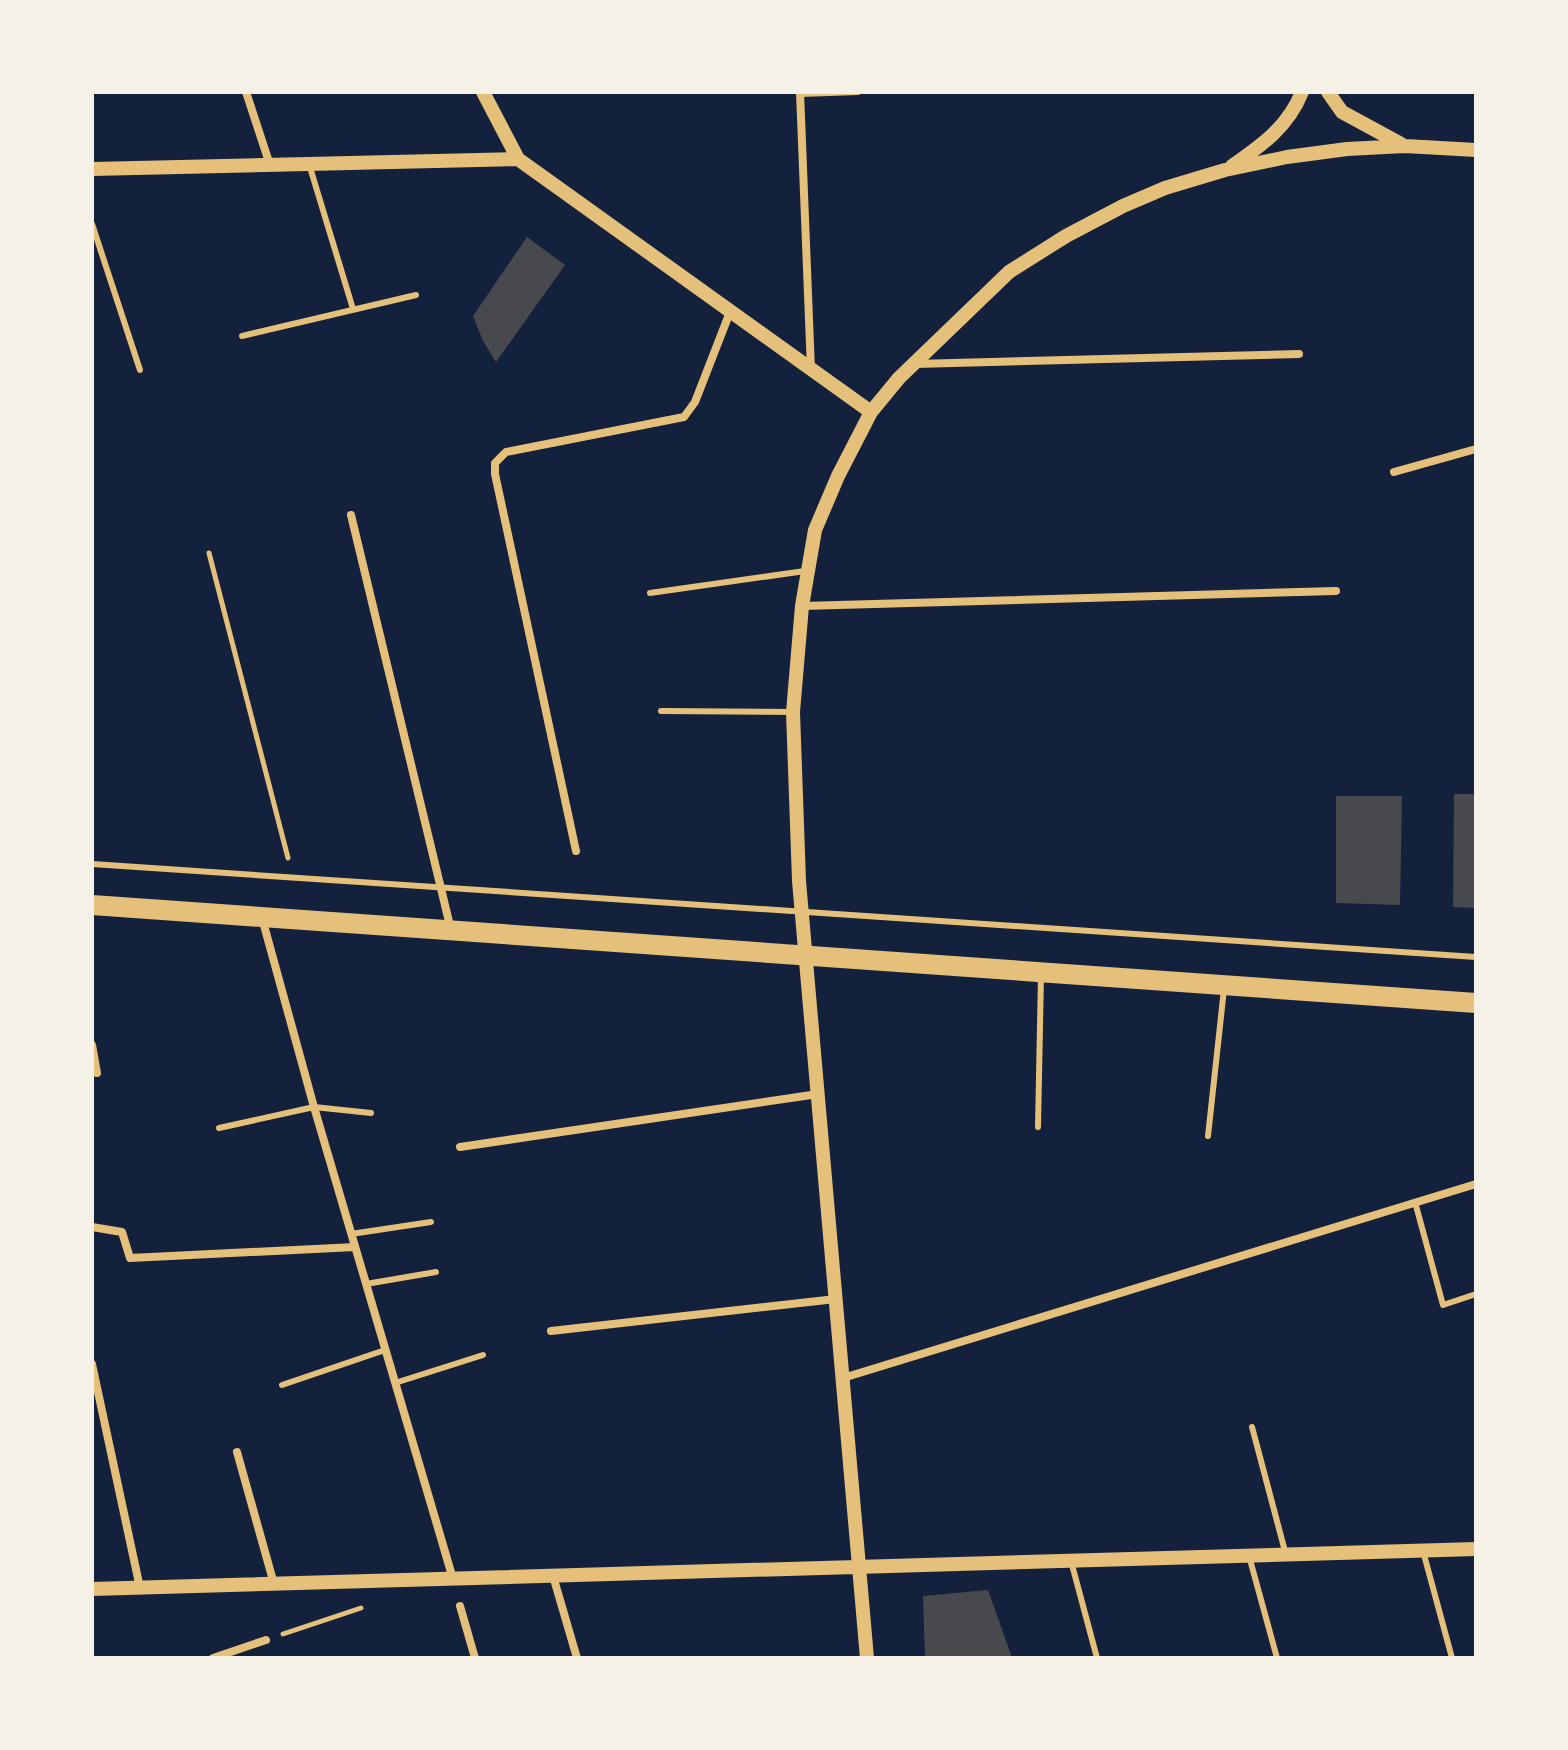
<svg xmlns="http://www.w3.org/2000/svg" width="1568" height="1750" viewBox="0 0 1568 1750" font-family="Figtree,sans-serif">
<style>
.building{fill:#48494c}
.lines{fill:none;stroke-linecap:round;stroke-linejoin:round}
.path{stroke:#e5c07b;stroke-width:5}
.service{stroke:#e5c07b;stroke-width:6}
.minor{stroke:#e5c07b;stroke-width:8}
.tertiary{stroke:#e5c07b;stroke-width:14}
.primary{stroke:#e5c07b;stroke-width:20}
</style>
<rect width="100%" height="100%" fill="#14213d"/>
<path class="building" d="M527,237L565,265L496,362L483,341L473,316Z
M1454,794H1476V908L1453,907Z
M1336,796H1402L1400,905L1336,903Z
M988,1590L1012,1658H925L923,1596Z"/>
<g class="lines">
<path class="path" d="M209,553L288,858
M283,1634L361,1608"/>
<path class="service" d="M800,94L858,92
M309,164L353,309
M92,224L140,370
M242,336L416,295
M650,593L805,571
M661,711L793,712
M92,864L1476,957
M1038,1127L1041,975
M219,1128L314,1107L371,1113
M1208,1136L1224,989
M1415,1202L1443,1305L1476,1294
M351,1234L431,1222
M366,1284L436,1272
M395,1383L483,1355
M282,1385L385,1350
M1252,1427L1286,1555
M1423,1551L1452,1658
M1249,1556L1277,1658
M1071,1561L1097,1658"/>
<path class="minor" d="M246,92L270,165
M800,92L811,370
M915,364L1299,354
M1394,472L1476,449
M351,515L451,930
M802,606L1336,591
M576,851L495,474V463L506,452L684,417L695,402L730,312
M262,918L314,1107L453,1579
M92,1045L97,1073
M460,1147L818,1094
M92,1227L122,1232L130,1258L355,1247
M551,1331L836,1299
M92,1364L140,1588
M843,1378L1476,1184
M237,1452L274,1584
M553,1576L577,1658
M460,1606L475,1658
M213,1658L266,1640"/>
<path class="tertiary" d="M483,92L518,159L871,412
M1328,92L1342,112L1401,144
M1232,166C1262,145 1288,127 1302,92
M92,169L518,159
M92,1589L1476,1549
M867,1658L799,881L793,712L802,606L815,530L838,476L871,412L899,378L1009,272L1066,236L1123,206L1165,188L1225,170L1287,157L1347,149L1405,146L1476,150"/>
<path class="primary" d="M92,905L1476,1003"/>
</g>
<rect width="1568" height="1750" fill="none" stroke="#f6f1e7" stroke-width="188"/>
</svg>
